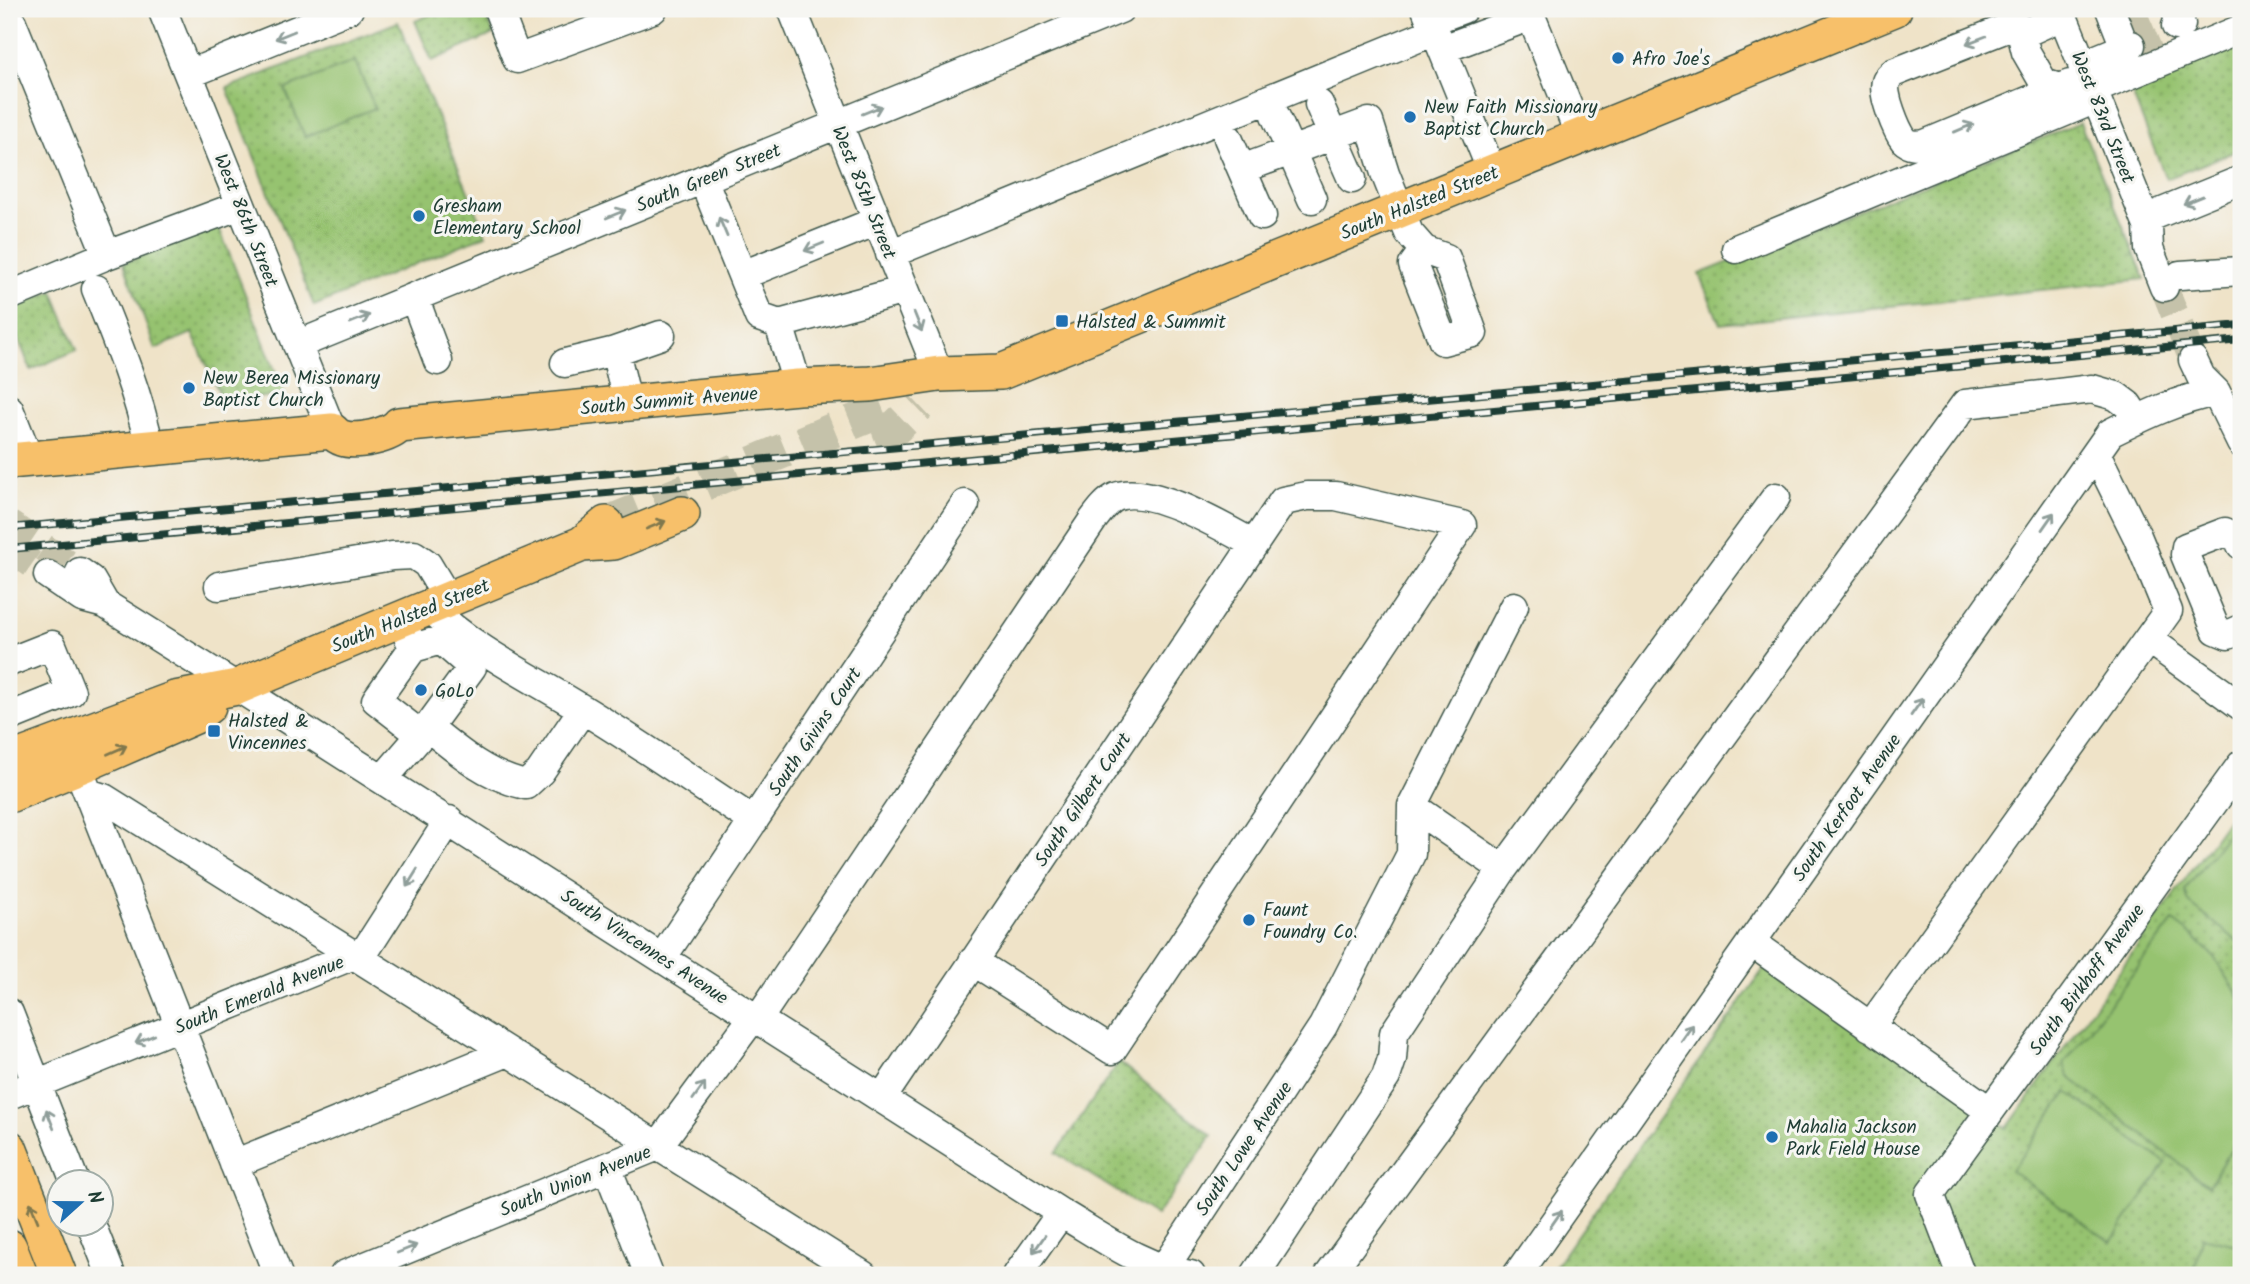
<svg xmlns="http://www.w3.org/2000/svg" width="2250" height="1284" viewBox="0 0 2250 1284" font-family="Kalam,sans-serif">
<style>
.green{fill:url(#green-dots);stroke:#5a8052;stroke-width:2}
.pitch{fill:#96c370;stroke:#5a8052;stroke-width:2}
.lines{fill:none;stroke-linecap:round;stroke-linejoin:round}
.minor-tunnel{stroke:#c5c2aa;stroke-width:28;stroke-dasharray:28 14;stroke-linecap:butt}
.major-tunnel{stroke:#c5c2aa;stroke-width:35;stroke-dasharray:35 18;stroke-linecap:butt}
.minor-casing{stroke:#3e564a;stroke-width:31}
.major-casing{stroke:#3e564a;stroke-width:38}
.minor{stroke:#fff;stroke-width:28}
.major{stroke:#f7c06b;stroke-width:35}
.rail-casing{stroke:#1f3d34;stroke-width:8}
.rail{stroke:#f6f6f2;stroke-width:5;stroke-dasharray:16;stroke-linecap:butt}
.oneway{stroke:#8f9e9a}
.oneway2{stroke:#80784d}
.poi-dot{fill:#1f6fb2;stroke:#f6f6f2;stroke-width:2.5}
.labels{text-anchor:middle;stroke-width:6;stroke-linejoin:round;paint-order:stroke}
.poi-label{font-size:19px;fill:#1f3d34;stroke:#f6f6f2;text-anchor:start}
.street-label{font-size:19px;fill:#1f3d34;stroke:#f6f6f2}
</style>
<defs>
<pattern id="green-dots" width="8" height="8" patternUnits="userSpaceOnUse" patternTransform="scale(1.75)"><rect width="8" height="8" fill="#96c370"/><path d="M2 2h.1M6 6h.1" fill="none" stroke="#7aa05d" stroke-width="1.8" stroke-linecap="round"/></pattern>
</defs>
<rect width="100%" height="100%" fill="#f6f6f2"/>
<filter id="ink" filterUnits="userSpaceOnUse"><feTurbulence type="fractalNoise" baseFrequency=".0143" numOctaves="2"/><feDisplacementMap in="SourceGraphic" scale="14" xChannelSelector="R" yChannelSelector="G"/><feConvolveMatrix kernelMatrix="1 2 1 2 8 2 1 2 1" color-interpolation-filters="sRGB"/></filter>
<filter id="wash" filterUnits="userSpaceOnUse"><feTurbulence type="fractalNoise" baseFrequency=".00686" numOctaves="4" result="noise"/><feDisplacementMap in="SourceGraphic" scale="28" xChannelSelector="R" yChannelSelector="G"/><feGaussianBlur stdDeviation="1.57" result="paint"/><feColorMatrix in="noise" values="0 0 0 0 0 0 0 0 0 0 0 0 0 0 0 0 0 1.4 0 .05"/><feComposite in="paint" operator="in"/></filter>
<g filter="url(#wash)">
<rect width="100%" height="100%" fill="#efe3c8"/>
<path class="green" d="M444,9H483L494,34L432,61L415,21Z
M398,22L486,235L314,306L227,88Z
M2235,40L2241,57V149L2166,179L2128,83Z
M2080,123L2145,279L1720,324L1699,274Z
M218,225L285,396L222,399L192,333L155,349L124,263Z
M53,291L77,350L31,370L9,316V309Z
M2241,801V1275H1549L1770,960L2007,1128Z
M1119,1062L1212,1136L1156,1216L1056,1153Z"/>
<path class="pitch" d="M355,61L375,108L305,137L285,89Z
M2241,816V944L2189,903L2185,890Z
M2173,921L2193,936L2214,957L2241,999V1133L2208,1186L2068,1076L2064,1064Z
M2067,1092L2166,1163L2111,1242L2011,1171Z
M2202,1237L2241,1246V1275H2223L2195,1269Z"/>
</g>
<g filter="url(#ink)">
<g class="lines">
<path class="minor-tunnel" d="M2123,26L2166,9
M2131,45L2176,26
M2164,287L2193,360
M9,524L80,572
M9,548L48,575"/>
<path class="major-tunnel" d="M873,436L896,427L919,405
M606,524L887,408"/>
<g class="minor-casing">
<path id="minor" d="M162,9L332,431
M498,9L517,59L653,9
M792,9L939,374
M1426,9L1492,172
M2060,9L2148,226L2149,249L2164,287
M2110,9L2125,47
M2175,9L2181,24L2176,26
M9,15L107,255
M1431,21L1463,9
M2020,28L2026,52L2044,83L2059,88L2070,84
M1443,49L1531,16L1580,136
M2082,65L2131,45
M189,74L349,9
M2059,88L1925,144C1917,145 1910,146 1904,140C1897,131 1881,93 1886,82C1887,78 1890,76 1893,73L2012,26L2029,31L2062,16
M2093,90L2241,29
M1319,104L1352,179
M1275,115L1312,199
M1228,138L1262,216
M1242,169L1369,122L1385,173L1409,233L1424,250L1413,265L1443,341L1473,333L1446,258L1424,250
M703,179L759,317L779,324
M2145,219L2241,180
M1736,249L2096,99
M890,254L1435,31
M743,275L877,221
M2180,275L2241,271
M96,289C117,341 138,392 150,448
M9,296L107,255L241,205
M414,297L438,361
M297,345L1120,9
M2193,360L2201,377L2216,392L2241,443
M565,363L615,351
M798,387L779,324L905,290
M628,404L615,351L661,335
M9,409L29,459
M2241,545L2238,538L2225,532L2186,547L2185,555L2216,630L2228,635L2241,629
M80,572L91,580L105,604
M48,575L82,598L105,604L237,687L1061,1213C1102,1237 1143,1268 1191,1275
M219,586L392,556L414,555L427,564L448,599
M429,607C475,651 531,677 584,710C642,745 697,784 754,821
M401,619L413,648L376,700L421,735
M2148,639L2241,706
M413,648L441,640L472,667L428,727
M9,662L52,645L71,692L9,717
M383,779L428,727C457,751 488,777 526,785L540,772L583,709
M84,783L278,1275
M88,793L104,798L863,1275
M1412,806L1514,606
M1503,869L1776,497
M1751,942L1990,1111
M662,958L965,504
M9,1013L75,1182
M758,1019L1093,520C1099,512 1107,501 1116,497C1149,483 1224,528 1254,544
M1870,1027L2168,611L2137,536L2096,453
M9,1095L354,955L367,948L449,820
M882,1098L1283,501L1307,496H1336L1462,525L1112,1050L973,961
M234,1164L508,1052
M607,1167L649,1275
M91,1224L111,1275
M1163,1270L1323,1026L1411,854L1412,806L1503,869L1394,1033L1392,1059L1386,1077L1255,1275
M344,1275L658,1146L754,1016
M1017,1275L1061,1213
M1329,1275L1965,404L2092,389L2116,396L2128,405L2137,419
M1517,1275L2110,433C2144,416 2179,399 2216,392
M1961,1275L1930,1194L2241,765"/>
</g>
<g class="major-casing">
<path id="major" d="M9,461L332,431C335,434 338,437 342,438C356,443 390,436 399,425L798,387L870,384L939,374L1001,372L1894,9
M582,544L614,542L682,514
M9,761L175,699L237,687L582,544L606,524
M9,795L94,760L195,716L208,706
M9,1148L59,1275
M9,1247L20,1275"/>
</g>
<use href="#minor" class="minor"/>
<use href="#major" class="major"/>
<g class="rail-casing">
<path id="rail" d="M9,528L2241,325
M9,549L2241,340"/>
</g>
<use href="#rail" class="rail"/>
</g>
<defs><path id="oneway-shaft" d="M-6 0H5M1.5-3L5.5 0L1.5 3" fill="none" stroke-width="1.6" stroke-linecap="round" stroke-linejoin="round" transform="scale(1.75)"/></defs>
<g class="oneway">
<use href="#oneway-shaft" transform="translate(285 35) rotate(158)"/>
<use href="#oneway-shaft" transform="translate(1976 40) rotate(159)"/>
<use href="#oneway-shaft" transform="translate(872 110) rotate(-22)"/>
<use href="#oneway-shaft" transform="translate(1964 128) rotate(-23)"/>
<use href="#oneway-shaft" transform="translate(2193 200) rotate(158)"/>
<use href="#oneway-shaft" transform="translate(616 214) rotate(-22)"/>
<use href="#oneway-shaft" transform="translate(723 227) rotate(-113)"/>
<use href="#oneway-shaft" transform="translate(814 247) rotate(158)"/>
<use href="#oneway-shaft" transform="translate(360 319) rotate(-22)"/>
<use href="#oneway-shaft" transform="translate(918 322) rotate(68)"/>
<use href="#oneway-shaft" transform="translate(2048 521) rotate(-55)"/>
<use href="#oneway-shaft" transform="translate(1917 707) rotate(-55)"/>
<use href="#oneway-shaft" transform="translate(412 878) rotate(122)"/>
<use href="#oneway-shaft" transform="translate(1687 1033) rotate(-55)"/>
<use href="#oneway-shaft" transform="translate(145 1039) rotate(158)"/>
<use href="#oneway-shaft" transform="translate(699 1091) rotate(-54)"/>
<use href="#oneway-shaft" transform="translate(50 1119) rotate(-111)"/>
<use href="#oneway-shaft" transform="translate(1556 1219) rotate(-55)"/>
<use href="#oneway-shaft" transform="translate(1039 1244) rotate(125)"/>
<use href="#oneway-shaft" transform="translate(407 1249) rotate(-22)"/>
</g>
<g class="oneway2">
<use href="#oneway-shaft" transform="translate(656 525) rotate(-22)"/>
<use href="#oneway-shaft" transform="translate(117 750) rotate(-24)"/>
<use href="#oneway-shaft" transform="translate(34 1212) rotate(-112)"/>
</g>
</g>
<g class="poi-dot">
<circle cx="1618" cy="58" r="7"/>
<circle cx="1410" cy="117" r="7"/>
<circle cx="419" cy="216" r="7"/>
<rect x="1055" y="314" width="14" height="14" rx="3.5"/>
<circle cx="189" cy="388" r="7"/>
<circle cx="421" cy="690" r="7"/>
<rect x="207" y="724" width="14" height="14" rx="3.5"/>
<circle cx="1249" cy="920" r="7"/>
<circle cx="1772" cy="1137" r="7"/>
</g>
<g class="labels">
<g class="poi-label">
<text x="1632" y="65">Afro Joe's</text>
<text x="1424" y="113">New Faith Missionary<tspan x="1424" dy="22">Baptist Church</tspan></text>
<text x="433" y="212">Gresham<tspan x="433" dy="22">Elementary School</tspan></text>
<text x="1076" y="328">Halsted &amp; Summit</text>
<text x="203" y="384">New Berea Missionary<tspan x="203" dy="22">Baptist Church</tspan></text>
<text x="435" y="697">GoLo</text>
<text x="228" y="727">Halsted &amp;<tspan x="228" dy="22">Vincennes</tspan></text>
<text x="1263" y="916">Faunt<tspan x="1263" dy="22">Foundry Co.</tspan></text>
<text x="1786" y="1133">Mahalia Jackson<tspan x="1786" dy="22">Park Field House</tspan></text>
</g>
<g class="street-label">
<text transform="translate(2104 117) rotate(68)" y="7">West 83rd Street</text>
<text transform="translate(708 177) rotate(-22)" y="7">South Green Street</text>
<text transform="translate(865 192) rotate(68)" y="7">West 85th Street</text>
<text transform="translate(1419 202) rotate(-22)" y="7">South Halsted Street</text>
<text transform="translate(247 220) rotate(68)" y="7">West 86th Street</text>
<text transform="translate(669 400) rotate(-5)" y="7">South Summit Avenue</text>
<text transform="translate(410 615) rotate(-22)" y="7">South Halsted Street</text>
<text transform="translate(814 731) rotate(-56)" y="7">South Givins Court</text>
<text transform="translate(1082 799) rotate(-56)" y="7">South Gilbert Court</text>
<text transform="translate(1846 807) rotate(-55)" y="7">South Kerfoot Avenue</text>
<text transform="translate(645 946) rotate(33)" y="7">South Vincennes Avenue</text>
<text transform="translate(2086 979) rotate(-54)" y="7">South Birkhoff Avenue</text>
<text transform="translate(259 994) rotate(-22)" y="7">South Emerald Avenue</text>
<text transform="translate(1243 1148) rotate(-56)" y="7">South Lowe Avenue</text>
<text transform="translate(575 1180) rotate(-22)" y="7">South Union Avenue</text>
</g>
</g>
<rect width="2250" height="1284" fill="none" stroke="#f6f6f2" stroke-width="35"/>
<g transform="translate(80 1203) rotate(69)"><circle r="33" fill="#f6f6f2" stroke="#a0aca6" stroke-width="2"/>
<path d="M0-5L12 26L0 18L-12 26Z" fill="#1f6fb2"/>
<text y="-10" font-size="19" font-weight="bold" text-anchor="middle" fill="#1f3d34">N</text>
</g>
</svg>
